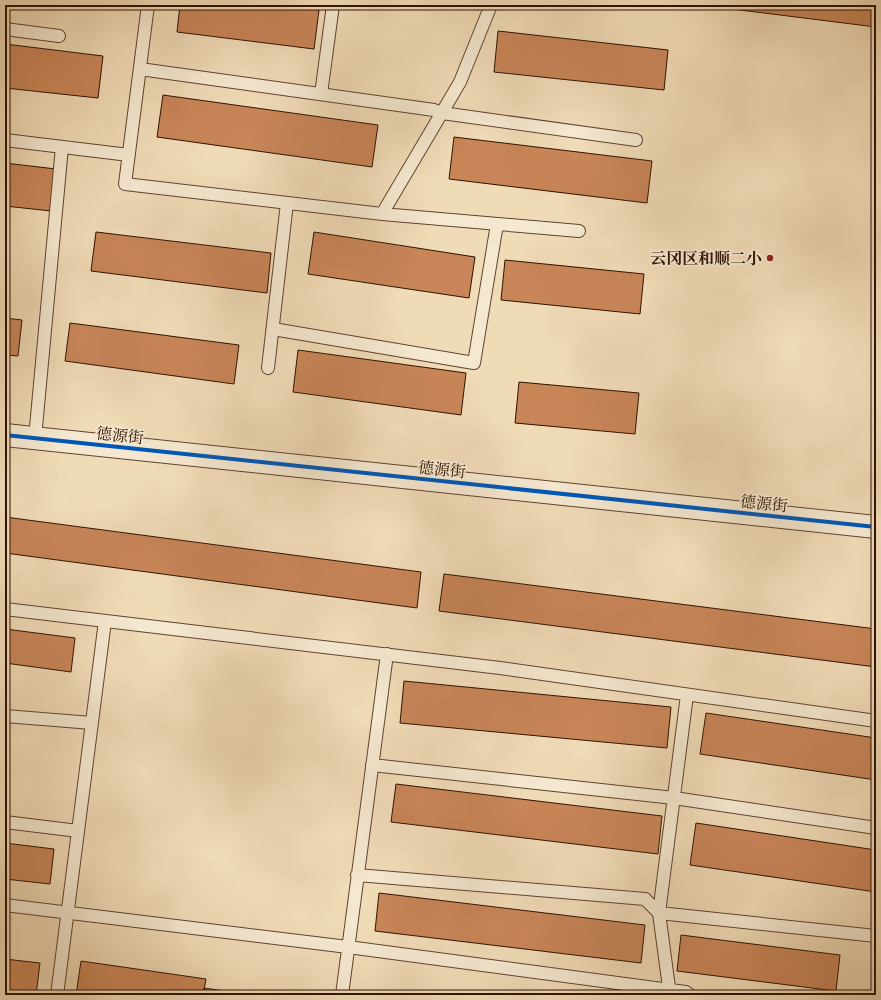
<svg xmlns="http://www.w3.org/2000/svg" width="881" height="1000" viewBox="0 0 881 1000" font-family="Alegreya,'Noto Serif SC',serif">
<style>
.building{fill:#c88558;stroke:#2f1200}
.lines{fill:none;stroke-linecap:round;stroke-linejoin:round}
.service-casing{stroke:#5f442e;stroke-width:14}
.tertiary-casing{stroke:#5f442e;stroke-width:24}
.service{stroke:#f5e8d0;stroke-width:12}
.tertiary{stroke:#f5e8d0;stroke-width:22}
.cycleway-casing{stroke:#f5e8d0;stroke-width:6}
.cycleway{stroke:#0057b8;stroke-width:4}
.poi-dot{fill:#8f2418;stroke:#f5e8d0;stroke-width:1.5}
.labels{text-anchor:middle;stroke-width:3.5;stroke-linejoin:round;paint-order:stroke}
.poi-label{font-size:16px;font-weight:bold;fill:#2f1200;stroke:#f5e8d0;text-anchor:end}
.street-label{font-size:16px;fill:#2f1200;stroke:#f5e8d0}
</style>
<rect width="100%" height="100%" fill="#f0dbb7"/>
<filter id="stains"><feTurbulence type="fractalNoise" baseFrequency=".005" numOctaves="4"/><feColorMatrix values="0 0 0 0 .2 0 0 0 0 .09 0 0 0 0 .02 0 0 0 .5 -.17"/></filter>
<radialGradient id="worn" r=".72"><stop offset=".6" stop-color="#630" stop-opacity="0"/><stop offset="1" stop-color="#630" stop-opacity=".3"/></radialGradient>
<path class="building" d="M180,5H276L319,10L314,49L177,32Z
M716,5H876V27L716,7Z
M498,31L668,50L664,90L494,72Z
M5,44L103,56L98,98L5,88Z
M163,95L378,125L372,167L157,137Z
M454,137L652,161L647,203L449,179Z
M5,163L56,169L51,211L5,206Z
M96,232L271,253L267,293L91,271Z
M314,232L475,257L469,298L308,274Z
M505,260L644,274L640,314L501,300Z
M5,318L22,320L18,356L5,355Z
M70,323L239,345L234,384L65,361Z
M298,350L466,373L461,415L293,392Z
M519,382L639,393L635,434L515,423Z
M5,517L421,572L417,608L5,553Z
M444,574L876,629V667L439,611Z
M5,629L75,638L71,672L5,663Z
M404,681L671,707L667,748L400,723Z
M706,713L876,738V780L700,754Z
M396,784L662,816L658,854L391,822Z
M696,823L876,850V892L690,865Z
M5,843L54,849L50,884L5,879Z
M379,893L645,925L641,963L375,931Z
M681,935L840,955L836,991L677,971Z
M5,959L40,963L36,995L5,991Z
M81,961L206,979L203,995H76Z
M204,988L252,995H203Z"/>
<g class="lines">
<g class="service-casing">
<path id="service" d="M148,5L125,184L382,214L579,231
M5,29L59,36
M140,69L434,110L442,113L636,140
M321,94L333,5
M5,140L129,155
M382,214L460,82L491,5
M273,329L474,363L497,224
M268,368L287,203
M35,438L62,147
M5,609L500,668L876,721
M5,716L92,723
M372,765L674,798L876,828
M5,822L78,831
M357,875L645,899L659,913L876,936
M5,905L348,947L670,990L686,992L690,995
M57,995L105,621
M342,995L387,654
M670,995L659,913L687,695"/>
</g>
<g class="tertiary-casing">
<path id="tertiary" d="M5,435L876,527"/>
</g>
<use href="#service" class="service"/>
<use href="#tertiary" class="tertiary"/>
<g class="cycleway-casing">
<path id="cycleway" d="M5,435L876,527"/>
</g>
<use href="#cycleway" class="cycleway"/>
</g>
<circle class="poi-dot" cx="770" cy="258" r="4"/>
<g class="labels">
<g class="poi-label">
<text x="762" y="264">云冈区和顺二小</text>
</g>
<g class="street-label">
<text transform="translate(120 435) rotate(6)" y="6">德源街</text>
<text transform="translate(442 469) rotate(6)" y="6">德源街</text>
<text transform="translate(764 503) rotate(6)" y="6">德源街</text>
</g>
</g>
<rect width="881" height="1000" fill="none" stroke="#f0dbb7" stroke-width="20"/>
<rect x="6" y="6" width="869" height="988" fill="none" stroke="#2f1200" stroke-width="2"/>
<rect x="10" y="10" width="861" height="980" fill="none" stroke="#2f1200"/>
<rect width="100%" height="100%" filter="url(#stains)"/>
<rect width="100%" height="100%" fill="url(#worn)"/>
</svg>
